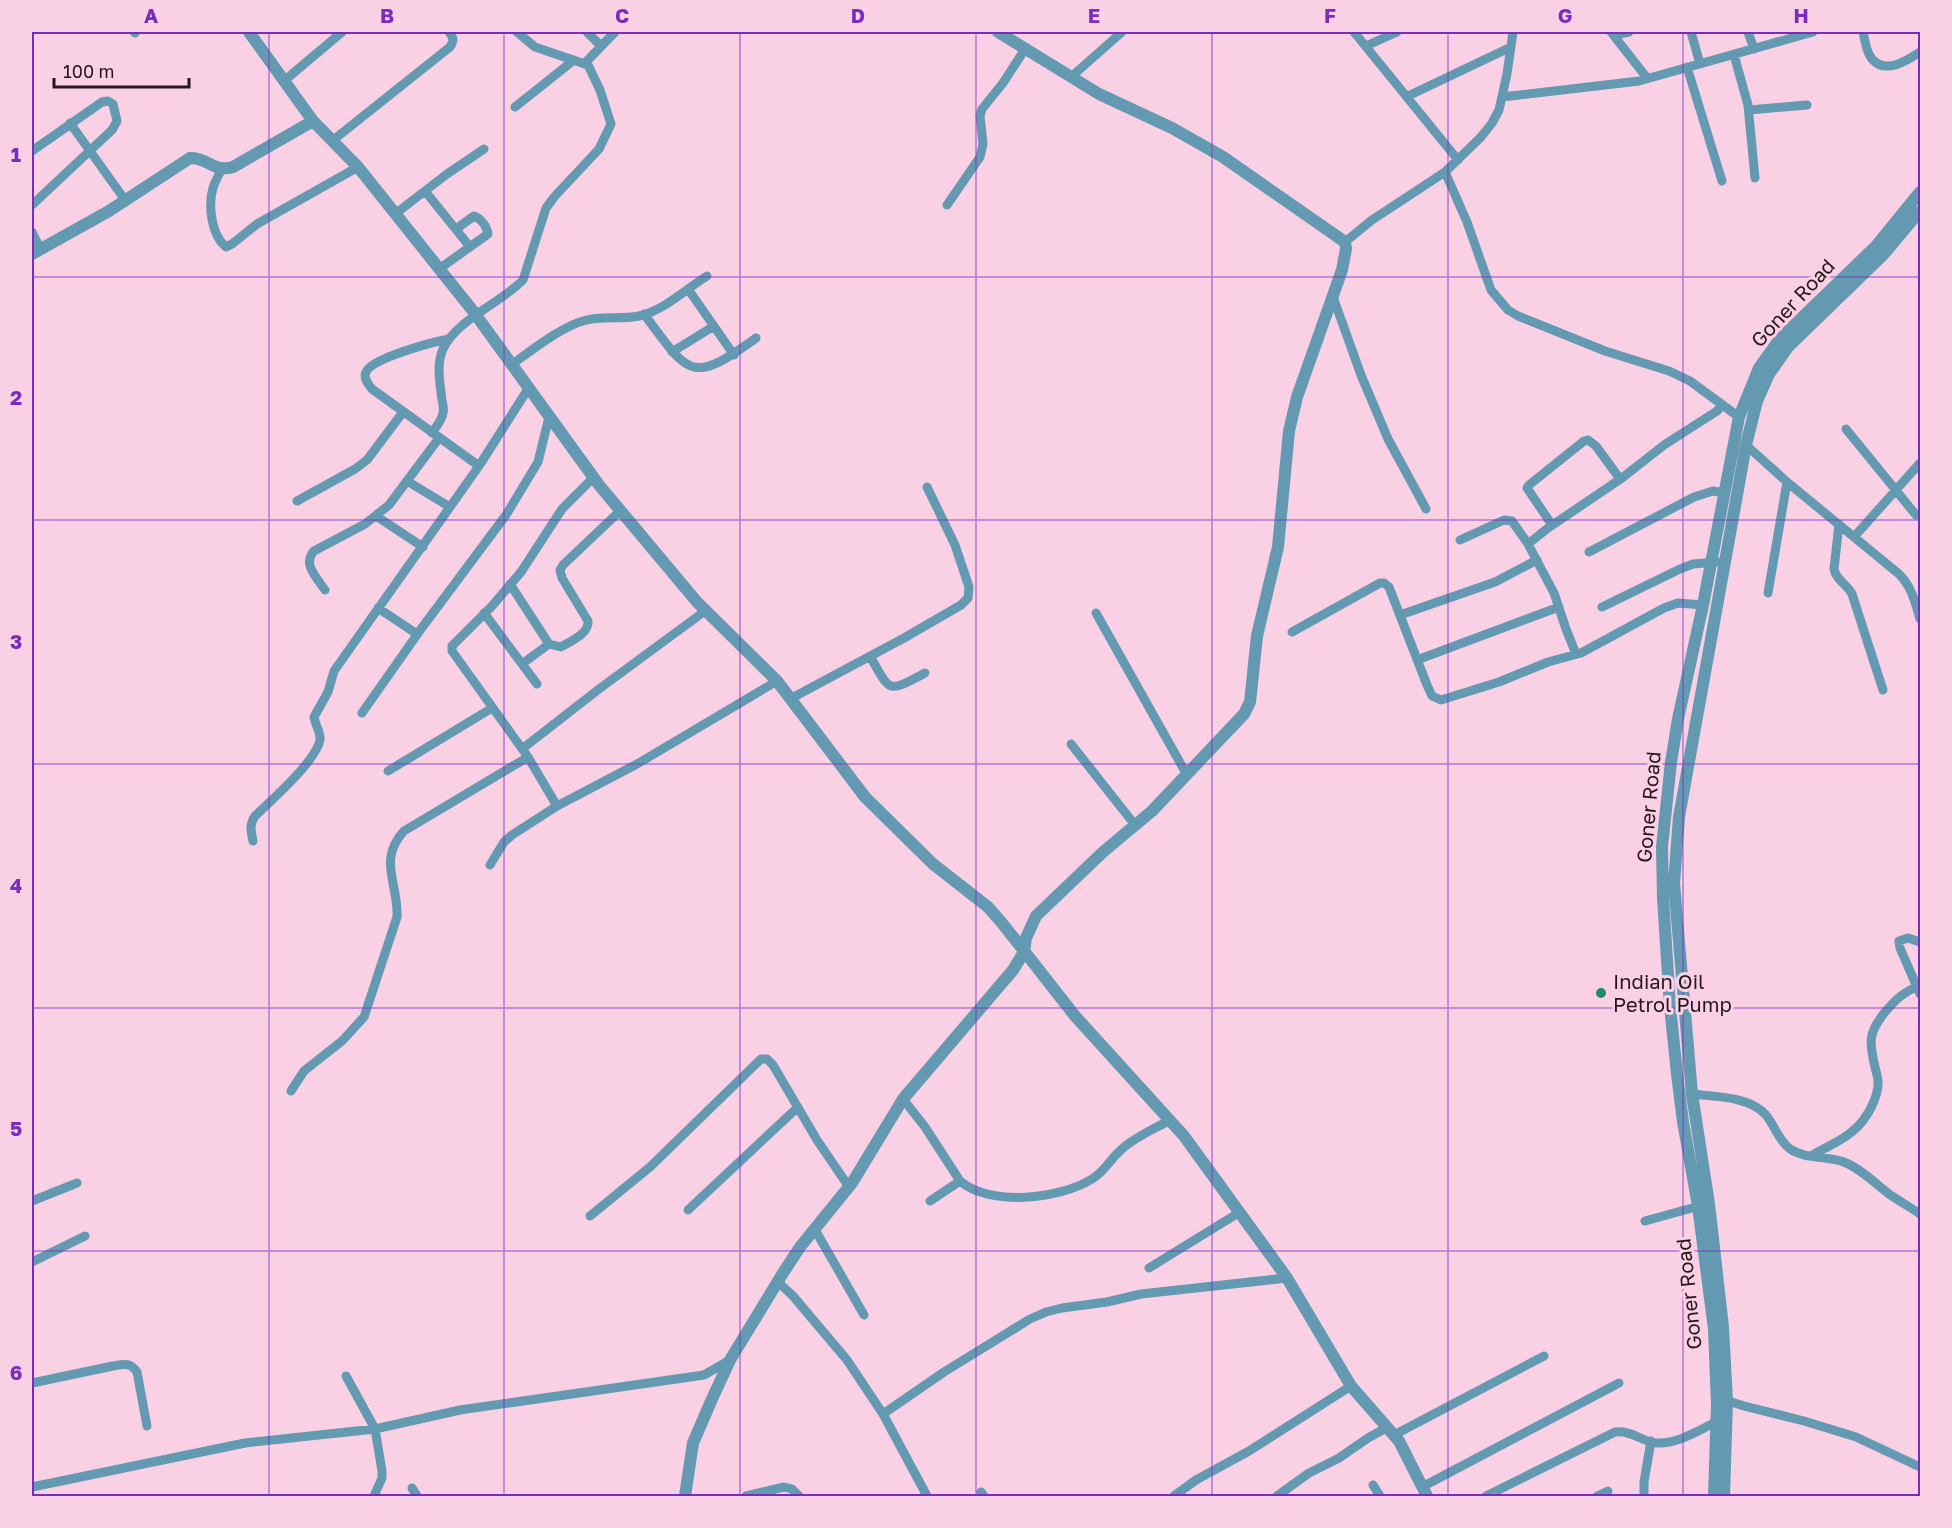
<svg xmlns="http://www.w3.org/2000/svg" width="1952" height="1528" viewBox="0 0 1952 1528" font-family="'Golos Text',sans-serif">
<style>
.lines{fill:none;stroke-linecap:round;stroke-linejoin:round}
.minor{stroke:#6399b1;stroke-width:9}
.tertiary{stroke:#6399b1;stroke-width:12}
.grid{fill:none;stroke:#7b2cbf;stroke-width:1.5;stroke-opacity:0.55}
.poi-dot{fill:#1e8b6a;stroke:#f9d0e4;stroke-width:2}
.labels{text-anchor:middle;stroke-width:6;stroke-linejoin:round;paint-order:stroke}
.street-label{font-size:20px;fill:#26171f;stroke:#f9d0e4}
.poi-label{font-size:20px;fill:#26171f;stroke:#f9d0e4;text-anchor:start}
.neatline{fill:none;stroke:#7b2cbf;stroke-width:2}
.grid-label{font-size:20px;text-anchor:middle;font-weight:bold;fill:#7b2cbf}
</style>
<rect width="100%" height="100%" fill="#f9d0e4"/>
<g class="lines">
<path class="minor" d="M134,32L135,33
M587,32L601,46
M1354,32L1458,160
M1611,32L1647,78
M1691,32L1700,64
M1748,32L1754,49
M1863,32C1865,40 1866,52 1872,59C1886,75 1908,60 1920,52
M1614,35L1629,32
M1366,46L1397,32
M1734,55L1748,105L1755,178
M584,64L615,32
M1687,67L1722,181
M1071,77L1122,32
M284,81L342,32
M1408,96L1511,47
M1502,97L1639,81L1813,32
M515,107L574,60
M1749,110L1807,105
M70,123L125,200
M332,141L450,47C454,41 454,38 449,32
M32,151L102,102L108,101L113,104L117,121L112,130L32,205
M221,170C219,175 215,181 213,188C208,205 211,235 226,247L232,244L257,224L358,167
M1445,172L1467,222L1491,290L1508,310L1518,316L1605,351L1669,371L1690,381L1739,417
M425,191L470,247
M947,205L980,157L983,144L980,116L982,109L1003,83L1025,49
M395,214L447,174L484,149
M32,232L41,250
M1345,242L1372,220L1445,172L1481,137L1492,123L1499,110L1507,74L1513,32
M439,269L488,234C487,227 481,218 474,216L456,229
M688,289L734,355
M1333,297L1361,375L1388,439L1426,509
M644,314C689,374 690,386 756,338
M449,339C433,342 372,358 366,372C363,378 368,384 372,389L479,466
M672,352L714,326
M511,365C531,351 561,327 583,321C601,315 620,320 639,316C663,311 686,289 707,276
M1846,429L1916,515
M432,433C436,427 442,420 443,413C444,409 443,404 442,400C440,383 436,365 443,349C456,320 501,303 523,280L546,208L555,196L599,149L611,124L600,90L588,65L535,47L517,32
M1746,445L1787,482L1899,574C1912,587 1915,602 1920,619
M407,481L450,507
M297,501L355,469L367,460L403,412
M376,516L423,547
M1839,524L1834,569C1836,580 1847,584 1852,594L1883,690
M1552,525L1527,488L1529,485L1584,441L1588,440L1596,446L1620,479
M1854,537L1920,463
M1460,540L1504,520L1512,521L1528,544L1554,593L1566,629L1576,654
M1528,544L1548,528L1622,478L1664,445L1717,411L1722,405
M1589,552L1694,497L1713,491L1725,493
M510,584L549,644L561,647C571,641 589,634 588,621L562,578L560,570L563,565L621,510
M325,590C317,578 302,564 314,551L365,524L389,505L439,438
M1768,593L1787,482
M1602,607L1680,569L1693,564L1717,562
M378,608L417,634
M484,613L537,684
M1096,613L1187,775
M1400,615L1495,582L1537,560
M1292,632L1380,583H1384L1389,587L1427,685L1432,696L1441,700L1499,682L1548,662L1581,653L1664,608L1678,603L1703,605
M870,656C891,693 887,693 925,673
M1417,660L1559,607
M522,664L549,644
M790,699L904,638L961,605L968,598L969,587L955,545L927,487
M362,713L421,629L506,515L538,462L549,417
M1071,744L1135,825
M522,749L599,689L705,611
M388,771L492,708
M557,806L528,757L452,651V646L492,606L521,572L562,509L594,477
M253,841C251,831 249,825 255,816C271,801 316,761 320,740C321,732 315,725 314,717L328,692L334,671L479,466L528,389
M490,865L504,842L512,835L557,806L637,764L777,681
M1920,942L1908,938L1899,941L1900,948L1920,994
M291,1091L304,1071L342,1041L364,1017L397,917C399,885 377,860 404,831L528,757
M1692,1094C1716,1097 1749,1096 1766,1115C1775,1126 1778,1140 1790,1149C1805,1159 1827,1156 1844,1162C1861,1169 1875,1183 1889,1194C1899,1201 1910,1207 1920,1214
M903,1099L925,1127L960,1181C990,1207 1060,1199 1092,1179C1105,1171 1111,1158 1122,1149C1135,1137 1154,1129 1170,1120
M1811,1156C1828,1146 1853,1136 1864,1119C1871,1110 1879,1093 1878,1081C1878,1077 1876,1072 1875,1067C1869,1042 1868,1033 1885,1012C1897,998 1903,993 1920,985
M32,1201L77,1183
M930,1201L960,1181
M688,1210L798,1107
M590,1216L650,1167L761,1059H767L773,1065L817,1140L849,1187
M1645,1221L1703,1205
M814,1228L864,1315
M32,1262L85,1236
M1149,1268L1240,1212
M778,1282L793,1296L847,1360L883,1414L927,1496
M346,1376L375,1429L382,1471V1478L374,1496
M32,1383L113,1366C124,1364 130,1362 137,1372L147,1426
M1722,1399L1744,1406L1804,1421L1856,1437L1920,1467
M883,1414L944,1372L1030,1319L1046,1312L1062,1308L1107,1302L1141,1294L1287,1278
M1394,1435L1544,1356
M1373,1485L1380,1496
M32,1487L245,1443L375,1429L460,1410L704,1375L730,1360
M1422,1487L1619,1383
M412,1488L417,1496
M981,1492L984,1496
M746,1496L784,1487L792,1489L799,1496
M1174,1496L1196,1480L1249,1451L1351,1386
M1277,1496L1309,1473L1339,1458L1368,1438L1388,1427
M1486,1496L1615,1432C1632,1430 1642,1442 1657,1443C1677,1444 1698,1431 1716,1422
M1597,1496L1608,1491
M1644,1496V1482L1651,1441"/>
<path class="tertiary" d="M249,32L313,121L358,167L473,311L599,485L697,602L777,681L865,797L933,864L988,907L1002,923L1075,1016L1184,1136L1287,1278L1351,1386L1399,1441L1427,1496
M32,254L109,211L190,158C207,157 214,173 233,167L313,121
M685,1496L693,1443L712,1399L730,1360L783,1273L800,1247L852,1183L903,1099L1013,970L1024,952L1026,938L1036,916L1103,852L1152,811L1244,714L1250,702L1257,636L1278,547L1289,431L1297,397L1342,270L1346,249L1345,242L1223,157L1172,128L1099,94L998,32
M1714,1496L1717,1404L1714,1329L1698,1206L1683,1122L1677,1074L1670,1006L1663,898L1662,847L1671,762L1678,719L1703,605L1739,417L1759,368L1779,340L1876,246L1920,192
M1724,1496L1727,1401L1723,1327L1709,1204L1692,1094L1674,883L1679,817L1746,445L1757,401L1769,374L1788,347L1883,255L1920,211"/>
</g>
<path class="grid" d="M269,32V1496M504,32V1496M740,32V1496M976,32V1496M1212,32V1496M1448,32V1496M1683,32V1496M32,277H1920M32,520H1920M32,764H1920M32,1008H1920M32,1251H1920"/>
<circle class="poi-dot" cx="1601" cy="993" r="6"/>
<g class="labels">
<g class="street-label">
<text transform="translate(1793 303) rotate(-47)" y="7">Goner Road</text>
<text transform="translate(1649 807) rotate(-85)" y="7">Goner Road</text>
<text transform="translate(1689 1294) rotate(-96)" y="7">Goner Road</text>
</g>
<g class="poi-label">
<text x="1613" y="989">Indian Oil<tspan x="1613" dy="23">Petrol Pump</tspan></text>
</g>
</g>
<rect width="1952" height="1528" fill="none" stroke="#f9d0e4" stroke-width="66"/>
<path d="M54 78v9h135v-9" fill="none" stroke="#26171f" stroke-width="3"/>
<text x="63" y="78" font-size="18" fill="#26171f" stroke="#f9d0e4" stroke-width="4.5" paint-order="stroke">100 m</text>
<rect x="33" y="33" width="1886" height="1462" class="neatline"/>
<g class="grid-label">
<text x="151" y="23">A</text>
<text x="387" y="23">B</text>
<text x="622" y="23">C</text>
<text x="858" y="23">D</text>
<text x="1094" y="23">E</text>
<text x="1330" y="23">F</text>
<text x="1565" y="23">G</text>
<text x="1801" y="23">H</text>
<text x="16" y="162">1</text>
<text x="16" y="405">2</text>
<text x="16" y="649">3</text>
<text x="16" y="893">4</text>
<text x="16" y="1136">5</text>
<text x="16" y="1380">6</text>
</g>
</svg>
